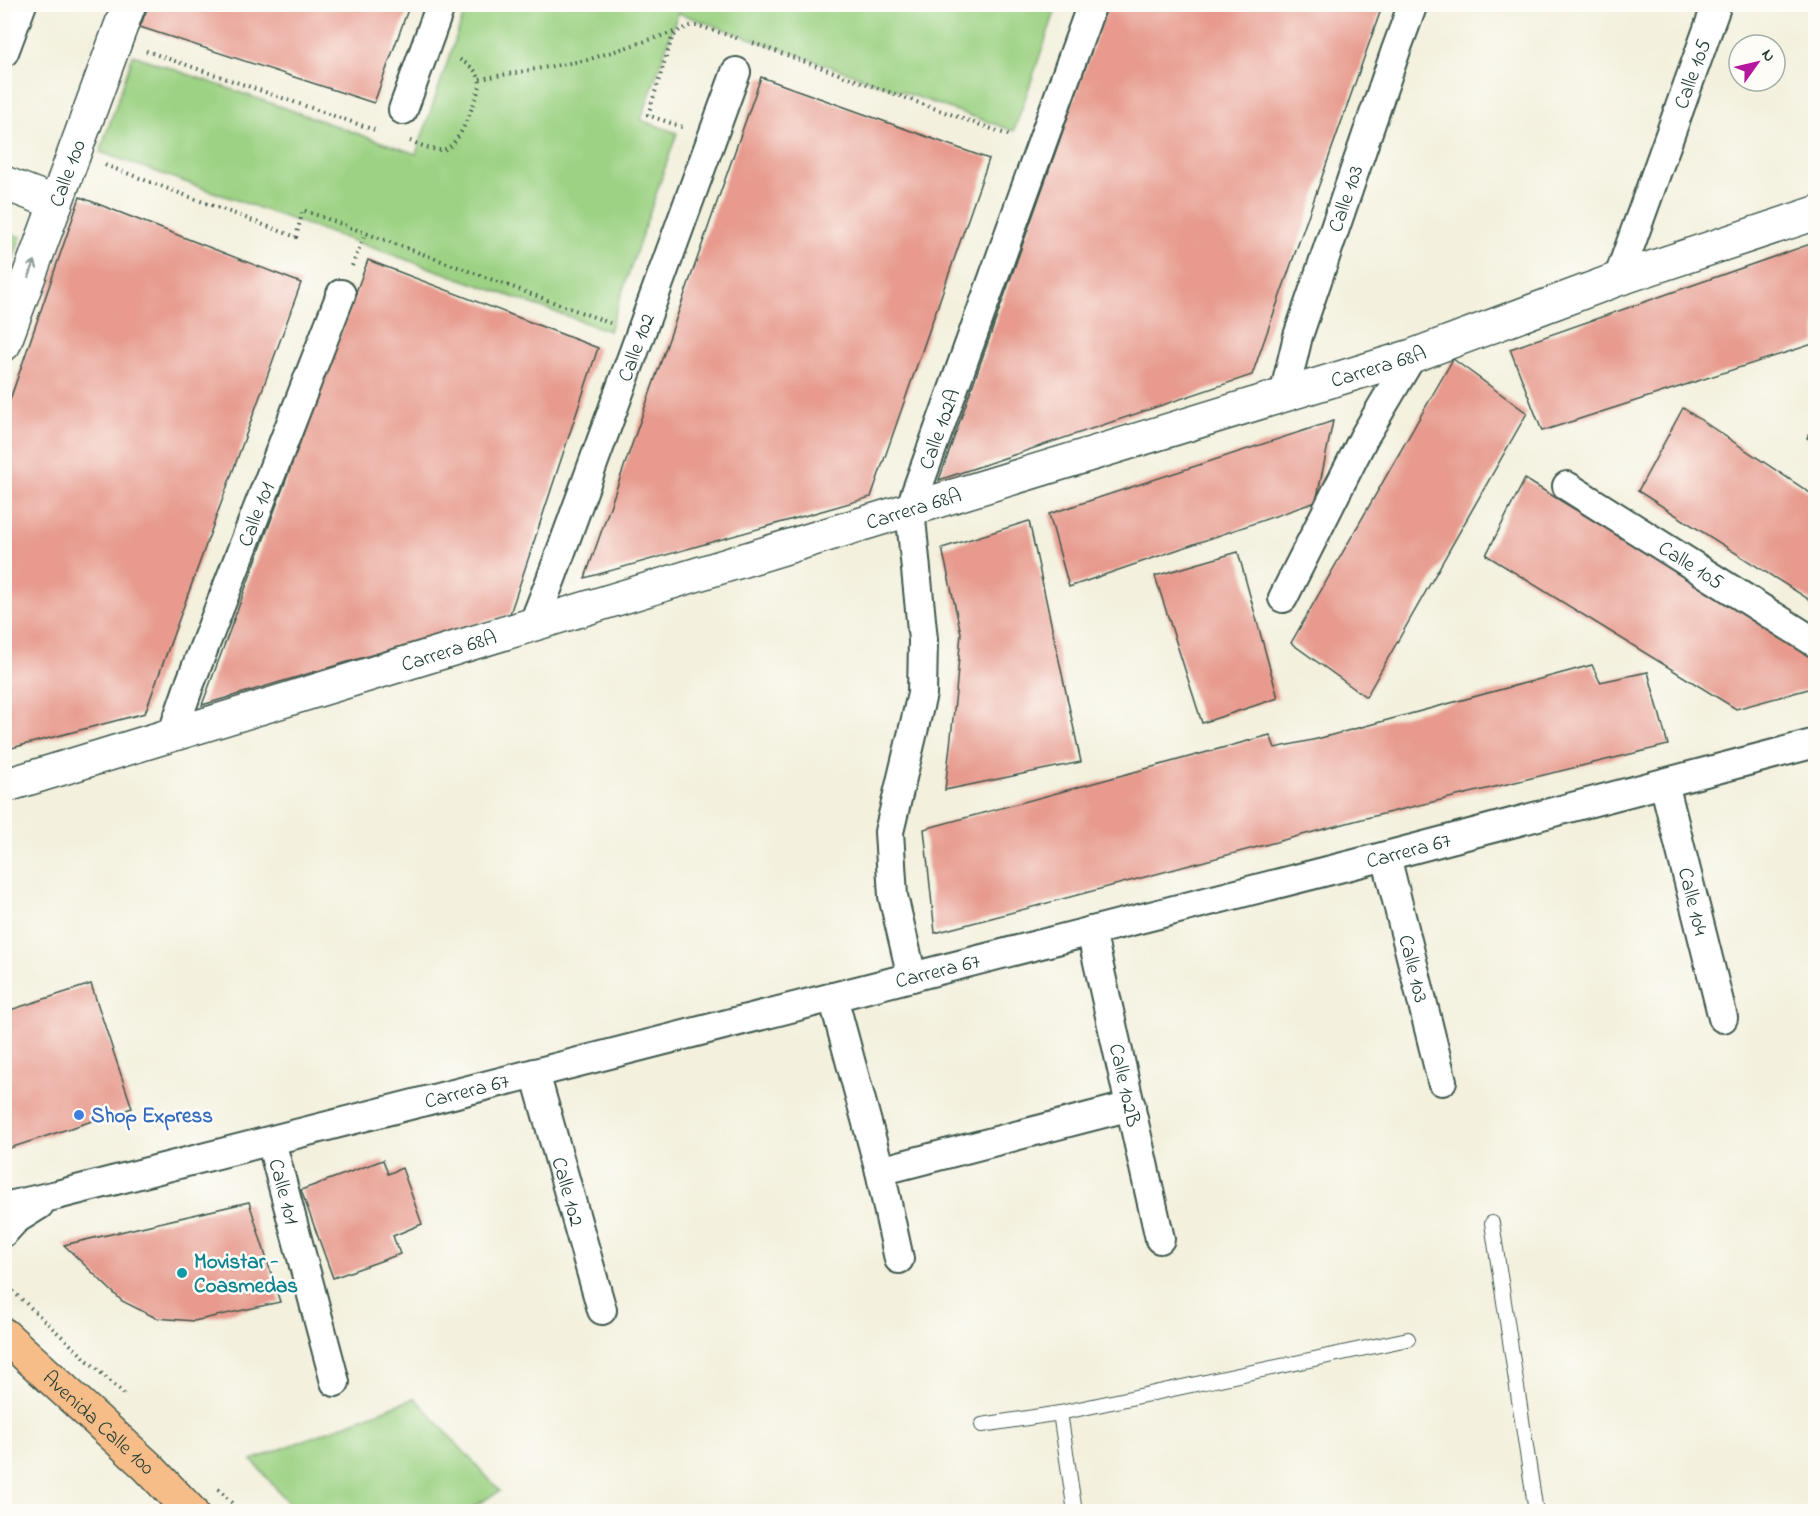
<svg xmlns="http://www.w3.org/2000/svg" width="1820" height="1516" viewBox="0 0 1820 1516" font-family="'Indie Flower',sans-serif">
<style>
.green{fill:#9dd284;stroke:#5e885c;stroke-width:1.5}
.building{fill:#e79a8d}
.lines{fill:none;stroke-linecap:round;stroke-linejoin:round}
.service-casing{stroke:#3f584d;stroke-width:16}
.minor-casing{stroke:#3f584d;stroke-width:32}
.tertiary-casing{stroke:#3f584d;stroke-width:36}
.primary-casing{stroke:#3f584d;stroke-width:36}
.path{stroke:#3f584d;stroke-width:4;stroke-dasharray:1.5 4.5;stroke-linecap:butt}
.service{stroke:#fff;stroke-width:14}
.minor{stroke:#fff;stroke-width:28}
.tertiary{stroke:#fff;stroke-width:33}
.primary{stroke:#f7bd88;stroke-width:33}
.oneway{stroke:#8f9e9a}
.shop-dot{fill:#3f7fe0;stroke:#fdfcf7;stroke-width:2}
.culture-dot{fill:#0f9aa8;stroke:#fdfcf7;stroke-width:2}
.labels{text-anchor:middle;stroke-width:5;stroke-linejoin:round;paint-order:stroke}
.street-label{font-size:21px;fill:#1f3d34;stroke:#fdfcf7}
.shop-label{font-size:21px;font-weight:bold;fill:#366cbe;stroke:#fdfcf7;text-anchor:start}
.culture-label{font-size:21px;font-weight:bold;fill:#0d838f;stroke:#fdfcf7;text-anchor:start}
</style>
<rect width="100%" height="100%" fill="#fdfcf7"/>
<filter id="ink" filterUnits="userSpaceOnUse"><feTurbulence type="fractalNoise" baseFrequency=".0167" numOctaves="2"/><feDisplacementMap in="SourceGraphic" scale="12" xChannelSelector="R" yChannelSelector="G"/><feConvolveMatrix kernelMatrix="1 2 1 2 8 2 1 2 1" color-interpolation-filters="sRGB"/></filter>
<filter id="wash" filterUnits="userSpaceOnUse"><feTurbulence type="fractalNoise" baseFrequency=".008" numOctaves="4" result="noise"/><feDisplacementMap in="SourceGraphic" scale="24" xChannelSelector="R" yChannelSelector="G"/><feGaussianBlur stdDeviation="1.35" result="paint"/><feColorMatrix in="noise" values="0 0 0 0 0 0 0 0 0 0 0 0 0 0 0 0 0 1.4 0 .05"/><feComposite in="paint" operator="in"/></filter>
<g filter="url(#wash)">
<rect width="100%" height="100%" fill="#f3f0dd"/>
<path class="green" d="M1042,5L1056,9L1014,131L678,13L641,120L677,133L609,331L100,152L133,55L416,154L467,5Z
M5,232L21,237L5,282L4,232Z
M415,1398L500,1491L466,1511H295L252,1460Z"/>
<g id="blocks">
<path class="building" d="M149,4H410L374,103L140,27Z
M1108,4H1383L1252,375L939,480Z
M761,77L989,159L871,497L585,578Z
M80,197L301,283L145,713L4,750V417Z
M1816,242V343L1542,431L1510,349Z
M368,260L598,348L510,614L202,705Z
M1453,359L1527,413L1366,697L1291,643Z
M1683,408L1816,497V604L1638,491Z
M1816,419V442L1807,438Z
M1333,421L1316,502L1069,587L1049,514Z
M1525,479L1816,656V687L1736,709L1486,555Z
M1029,521L1081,762L945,790L956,692L961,633L942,548Z
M1238,552L1278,698L1202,723L1155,576Z
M1592,665L1600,682L1648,672L1668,745L1362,819L935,933L924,829L1270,735L1275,748L1317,739Z
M91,984L132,1108L4,1150V1012Z
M383,1160L388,1174L402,1168L422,1224L393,1236L400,1254L333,1278L301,1190Z
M249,1202L280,1302L194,1321L156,1318L122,1301L64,1245Z"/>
</g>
</g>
<g filter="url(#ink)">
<use href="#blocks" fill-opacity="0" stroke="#3f584d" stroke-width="1.5"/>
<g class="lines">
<g class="service-casing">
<path id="service" d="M1492,1223L1536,1512
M1060,1413L1075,1512
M982,1425L1060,1413L1408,1339"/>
</g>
<g class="minor-casing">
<g id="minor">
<path d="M4,52L22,4"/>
<path d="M403,110L441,4"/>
<path id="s1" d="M1618,279L1717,4"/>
<path id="s2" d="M1284,395L1298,336L1396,50L1413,4"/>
<path id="s3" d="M1567,486L1816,643"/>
<path d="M1283,598L1364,437L1412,356"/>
<path id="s4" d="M533,625L551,579L736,72"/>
<path id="s5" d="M172,735L189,686L341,294"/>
<path id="s6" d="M1664,783L1723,1018"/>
<path id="s7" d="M1386,856L1442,1081"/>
<path id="s8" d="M1091,931L1160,1239"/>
<path id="s9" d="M912,977L893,896L889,832L922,694L923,640L910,509L1092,4"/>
<path d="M833,997L880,1171L899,1259"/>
<path id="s10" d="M535,1073L602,1310"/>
<path id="s11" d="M271,1141L335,1382"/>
<path d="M880,1171L1131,1106"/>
<path id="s12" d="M4,1207L57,1195L1386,856L1816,743"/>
<path d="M4,1232L15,1220L39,1205"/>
</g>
</g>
<g class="tertiary-casing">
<g id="tertiary">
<path d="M4,183L56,203"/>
<path id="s13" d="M4,344L129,4"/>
<path id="s14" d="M4,786L1412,356L1618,279L1816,213"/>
</g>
</g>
<g class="primary-casing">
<g id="primary">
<path id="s15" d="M4,1335L147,1466L191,1512"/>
</g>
</g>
<path class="path" d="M753,43L1011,136
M146,51L378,131
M480,79L587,60L677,31
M682,127L648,115L672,38L679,31L689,26H699L740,39
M410,141C419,144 433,151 442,150C460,148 474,102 480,86C480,70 468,65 456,57
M105,165L296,237L303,210L610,323
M352,266L365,234
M4,1283L126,1396
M218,1489L241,1512"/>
<use href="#service" class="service"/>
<use href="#minor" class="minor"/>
<use href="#tertiary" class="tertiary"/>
<use href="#primary" class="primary"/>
</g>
<defs><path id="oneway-shaft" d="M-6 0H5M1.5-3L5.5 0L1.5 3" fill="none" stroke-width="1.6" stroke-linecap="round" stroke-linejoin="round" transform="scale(1.5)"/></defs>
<use class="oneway" href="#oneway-shaft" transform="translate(32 269) rotate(-70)"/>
</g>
<circle class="shop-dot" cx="79" cy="1115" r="6"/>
<circle class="culture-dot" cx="182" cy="1273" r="6"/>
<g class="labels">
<g class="street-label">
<text dy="7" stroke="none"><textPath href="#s1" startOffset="218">Calle 105</textPath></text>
<text dy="7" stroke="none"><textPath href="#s13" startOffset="182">Calle 100</textPath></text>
<text dy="7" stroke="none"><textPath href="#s2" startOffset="206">Calle 103</textPath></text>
<text dy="7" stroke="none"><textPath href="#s4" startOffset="296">Calle 102</textPath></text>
<text dy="7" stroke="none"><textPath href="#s14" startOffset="1437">Carrera 68A</textPath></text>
<text dy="7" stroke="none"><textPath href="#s9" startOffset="560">Calle 102A</textPath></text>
<text dy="7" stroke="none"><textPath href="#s14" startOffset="951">Carrera 68A</textPath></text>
<text dy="7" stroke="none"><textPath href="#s5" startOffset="236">Calle 101</textPath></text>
<text dy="7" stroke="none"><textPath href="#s3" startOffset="147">Calle 105</textPath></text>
<text dy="7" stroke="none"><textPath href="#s14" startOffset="465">Carrera 68A</textPath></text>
<text dy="7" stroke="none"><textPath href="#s12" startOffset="1449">Carrera 67</textPath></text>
<text dy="7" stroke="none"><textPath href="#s6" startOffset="122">Calle 104</textPath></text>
<text dy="7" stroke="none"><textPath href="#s7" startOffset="116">Calle 103</textPath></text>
<text dy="7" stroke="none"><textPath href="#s12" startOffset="963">Carrera 67</textPath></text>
<text dy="7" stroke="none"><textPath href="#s8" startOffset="158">Calle 102B</textPath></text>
<text dy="7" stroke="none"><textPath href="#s12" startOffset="477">Carrera 67</textPath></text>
<text dy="7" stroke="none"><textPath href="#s11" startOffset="52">Calle 101</textPath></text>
<text dy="7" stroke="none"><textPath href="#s10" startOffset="123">Calle 102</textPath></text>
<text dy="7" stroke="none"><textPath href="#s15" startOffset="129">Avenida Calle 100</textPath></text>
</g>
<g class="shop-label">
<text x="91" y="1122">Shop Express</text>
</g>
<g class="culture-label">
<text x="194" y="1268">Movistar -<tspan x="194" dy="24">Coasmedas</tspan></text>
</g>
</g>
<rect width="1820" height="1516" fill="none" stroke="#fdfcf7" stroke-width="24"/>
<g transform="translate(1757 63) rotate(56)"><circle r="28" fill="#fdfcf7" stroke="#a4b0a9" stroke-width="1.5"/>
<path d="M0-4.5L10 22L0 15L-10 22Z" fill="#b5179e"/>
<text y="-9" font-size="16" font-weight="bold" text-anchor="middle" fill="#1f3d34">N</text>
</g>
</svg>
